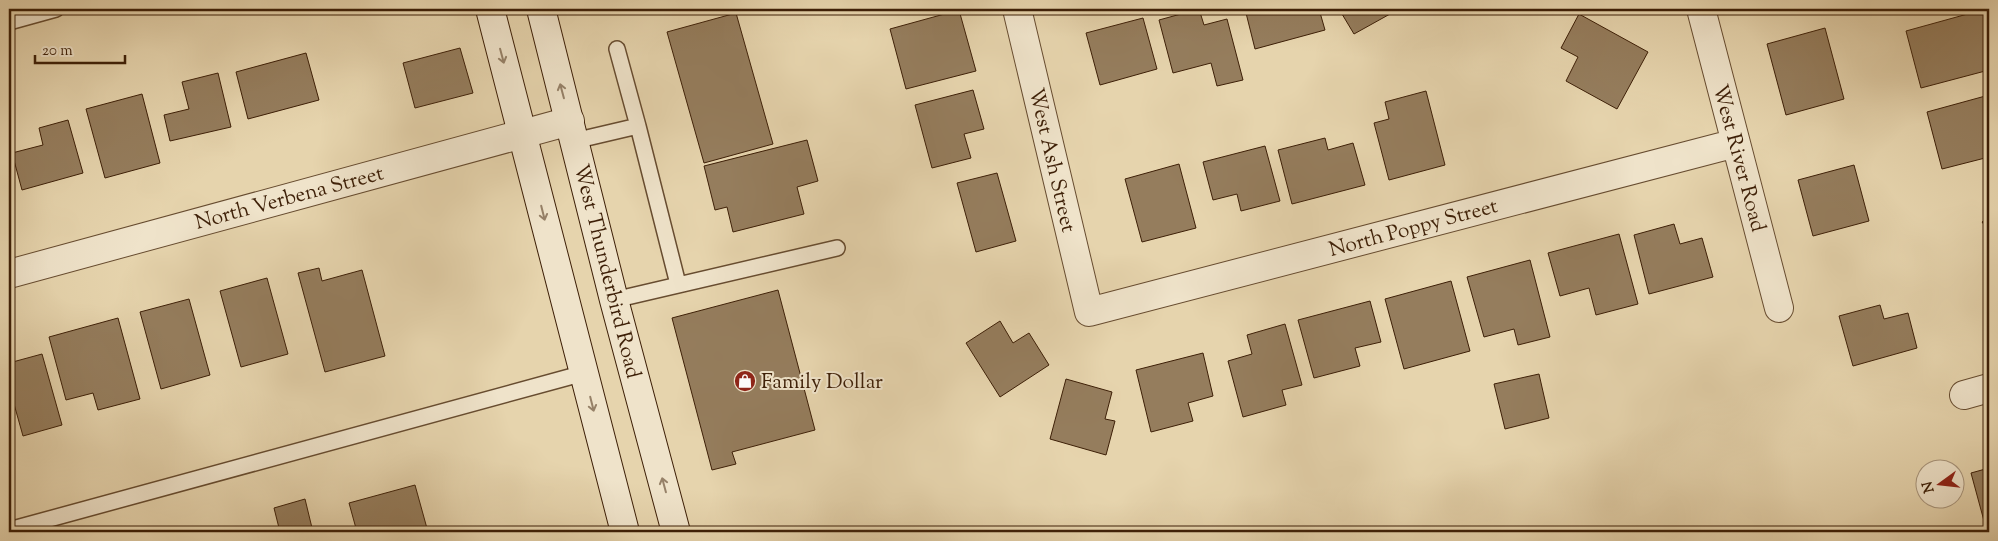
<svg xmlns="http://www.w3.org/2000/svg" width="1998" height="541" viewBox="0 0 1998 541" font-family="'Sorts Mill Goudy',serif">
<style>
.building{fill:#957d5d;stroke:#3d1f07}
.lines{fill:none;stroke-linecap:round;stroke-linejoin:round}
.lane-casing{stroke:#674c30;stroke-width:18}
.street-casing{stroke:#674c30;stroke-width:30}
.secondary-casing{stroke:#3d1f07;stroke-width:30}
.lane{stroke:#efe3ca;stroke-width:15}
.street{stroke:#efe3ca;stroke-width:28}
.secondary{stroke:#efe3ca;stroke-width:28}
.oneway{stroke:#968168}
.labels{text-anchor:middle;stroke-width:4;stroke-linejoin:round;paint-order:stroke}
.street-label{font-size:21px;fill:#3d1f07;stroke:#efe3ca}
.poi-label{font-size:21px;fill:#3d1f07;stroke:#efe3ca;text-anchor:start}
</style>
<rect width="100%" height="100%" fill="#e6d4ad"/>
<filter id="stains"><feTurbulence type="fractalNoise" baseFrequency=".004" numOctaves="4"/><feColorMatrix values="0 0 0 0 .2 0 0 0 0 .09 0 0 0 0 .02 0 0 0 .5 -.17"/></filter>
<radialGradient id="worn" r=".72"><stop offset=".6" stop-color="#630" stop-opacity="0"/><stop offset="1" stop-color="#630" stop-opacity=".3"/></radialGradient>
<path class="building" d="M1199,9L1204,25L1227,19L1243,80L1217,86L1211,63L1173,73L1159,20Z
M1245,9H1319L1325,30L1255,49Z
M1339,9H1399L1354,34Z
M959,10L976,71L906,89L890,29Z
M1982,10L1989,36V70L1921,88L1906,31Z
M736,13L773,144L704,163L667,32Z
M1579,14L1648,52L1617,109L1566,81L1578,57L1561,48Z
M1143,18L1157,69L1100,85L1086,33Z
M1825,28L1844,99L1786,115L1767,44Z
M460,48L473,93L415,108L403,63Z
M306,53L319,100L248,119L236,72Z
M218,73L231,127L170,141L164,115L189,109L182,82Z
M973,90L984,129L964,134L971,158L932,168L915,105Z
M1426,91L1445,165L1389,180L1374,123L1389,119L1385,102Z
M142,94L160,163L105,178L86,109Z
M1989,95V157L1942,169L1927,112Z
M68,120L83,173L22,190L12,153L43,145L39,128Z
M1325,138L1328,150L1353,143L1365,185L1292,204L1278,150Z
M807,140L818,181L797,187L804,214L733,232L727,207L715,210L704,166Z
M1265,146L1280,201L1241,211L1237,194L1213,200L1203,162Z
M1179,164L1196,228L1142,242L1125,179Z
M1854,165L1869,221L1813,236L1798,180Z
M997,173L1016,241L976,252L957,183Z
M1989,217V231L1982,222Z
M1674,224L1680,244L1702,238L1713,277L1649,294L1634,235Z
M1619,234L1638,304L1596,315L1589,288L1560,296L1548,253Z
M1530,260L1550,337L1518,345L1514,329L1484,337L1467,277Z
M319,268L322,281L362,270L385,356L325,372L298,273Z
M267,278L288,354L241,367L220,291Z
M1451,281L1470,351L1404,369L1385,299Z
M778,290L815,430L732,452L736,464L712,470L672,318Z
M189,299L210,375L161,389L140,312Z
M1370,301L1381,342L1355,348L1360,366L1314,378L1298,320Z
M1880,305L1884,319L1908,313L1917,348L1853,366L1839,316Z
M118,318L140,399L98,410L93,393L66,400L49,337Z
M1000,321L1013,343L1029,333L1049,365L1000,397L966,343Z
M1285,324L1302,385L1282,390L1286,405L1243,417L1228,361L1252,354L1247,335Z
M1203,353L1213,396L1188,403L1193,421L1151,432L1136,370Z
M42,354L62,425L23,436L14,404L9,405V363Z
M1539,374L1549,418L1505,429L1494,384Z
M1066,379L1112,392L1105,419L1115,421L1106,455L1050,439Z
M1989,468V532H1987L1971,473Z
M415,485L428,532H357L349,503Z
M305,499L313,532H280L274,508Z"/>
<g class="lines">
<g class="lane-casing">
<path id="lane" d="M9,22L56,9
M617,49L638,126
M574,141L638,126L678,284
M614,300L837,248
M9,530L584,373"/>
</g>
<g class="street-casing">
<path id="street" d="M1017,9L1089,312L1736,143
M1701,9L1779,308
M9,274L570,121
M1964,395L1989,388"/>
</g>
<g class="secondary-casing">
<path id="secondary" d="M490,9L625,532
M541,9L614,300L676,532"/>
</g>
<use href="#lane" class="lane"/>
<use href="#street" class="street"/>
<use href="#secondary" class="secondary"/>
</g>
<defs><path id="oneway-shaft" d="M-6 0H5M1.5-3L5.5 0L1.5 3" fill="none" stroke-width="1.6" stroke-linecap="round" stroke-linejoin="round" transform="scale(1.25)"/></defs>
<g class="oneway">
<use href="#oneway-shaft" transform="translate(502 56) rotate(75)"/>
<use href="#oneway-shaft" transform="translate(562 91) rotate(-105)"/>
<use href="#oneway-shaft" transform="translate(543 213) rotate(76)"/>
<use href="#oneway-shaft" transform="translate(592 404) rotate(76)"/>
<use href="#oneway-shaft" transform="translate(664 485) rotate(-105)"/>
</g>
<defs>
<g id="shop-disc" transform="scale(1.125)"><circle r="9.5" fill="#8f2418" stroke="#efe3ca"/><path d="M-5-2.5h2.3a2.7 3.5 0 0 1 5.4 0H5L5.5 6h-11ZM-1.5-2.5h3a1.5 2.3 0 0 0-3 0Z" fill="#fff"/></g>
</defs>
<g fill-rule="evenodd">
<use href="#shop-disc" x="745" y="381"/>
</g>
<g class="labels">
<g class="street-label">
<text transform="translate(1740 158) rotate(75)" y="7">West River Road</text>
<text transform="translate(1053 160) rotate(77)" y="7">West Ash Street</text>
<text transform="translate(289 197) rotate(-15)" y="7">North Verbena Street</text>
<text transform="translate(1413 227) rotate(-15)" y="7">North Poppy Street</text>
<text transform="translate(608 271) rotate(76)" y="7">West Thunderbird Road</text>
</g>
<g class="poi-label">
<text x="761" y="388">Family Dollar</text>
</g>
</g>
<rect width="1998" height="541" fill="none" stroke="#e6d4ad" stroke-width="30"/>
<rect x="10" y="10" width="1978" height="521" fill="none" stroke="#3d1f07" stroke-width="2.5"/>
<rect x="15" y="15" width="1968" height="511" fill="none" stroke="#3d1f07"/>
<g transform="translate(1940 484) rotate(255)"><circle r="24" fill="#efe3ca" stroke="#a8957c"/>
<path d="M0-4L9 19L0 12L-9 19Z" fill="#8f2418"/>
<text y="-8" font-size="14" font-weight="bold" text-anchor="middle" fill="#3d1f07">N</text>
</g>
<path d="M35 55v8h90v-8" fill="none" stroke="#3d1f07" stroke-width="2.5"/>
<text x="42" y="55" font-size="15" fill="#3d1f07" stroke="#efe3ca" stroke-width="4" paint-order="stroke">20 m</text>
<rect width="100%" height="100%" filter="url(#stains)"/>
<rect width="100%" height="100%" fill="url(#worn)"/>
</svg>
